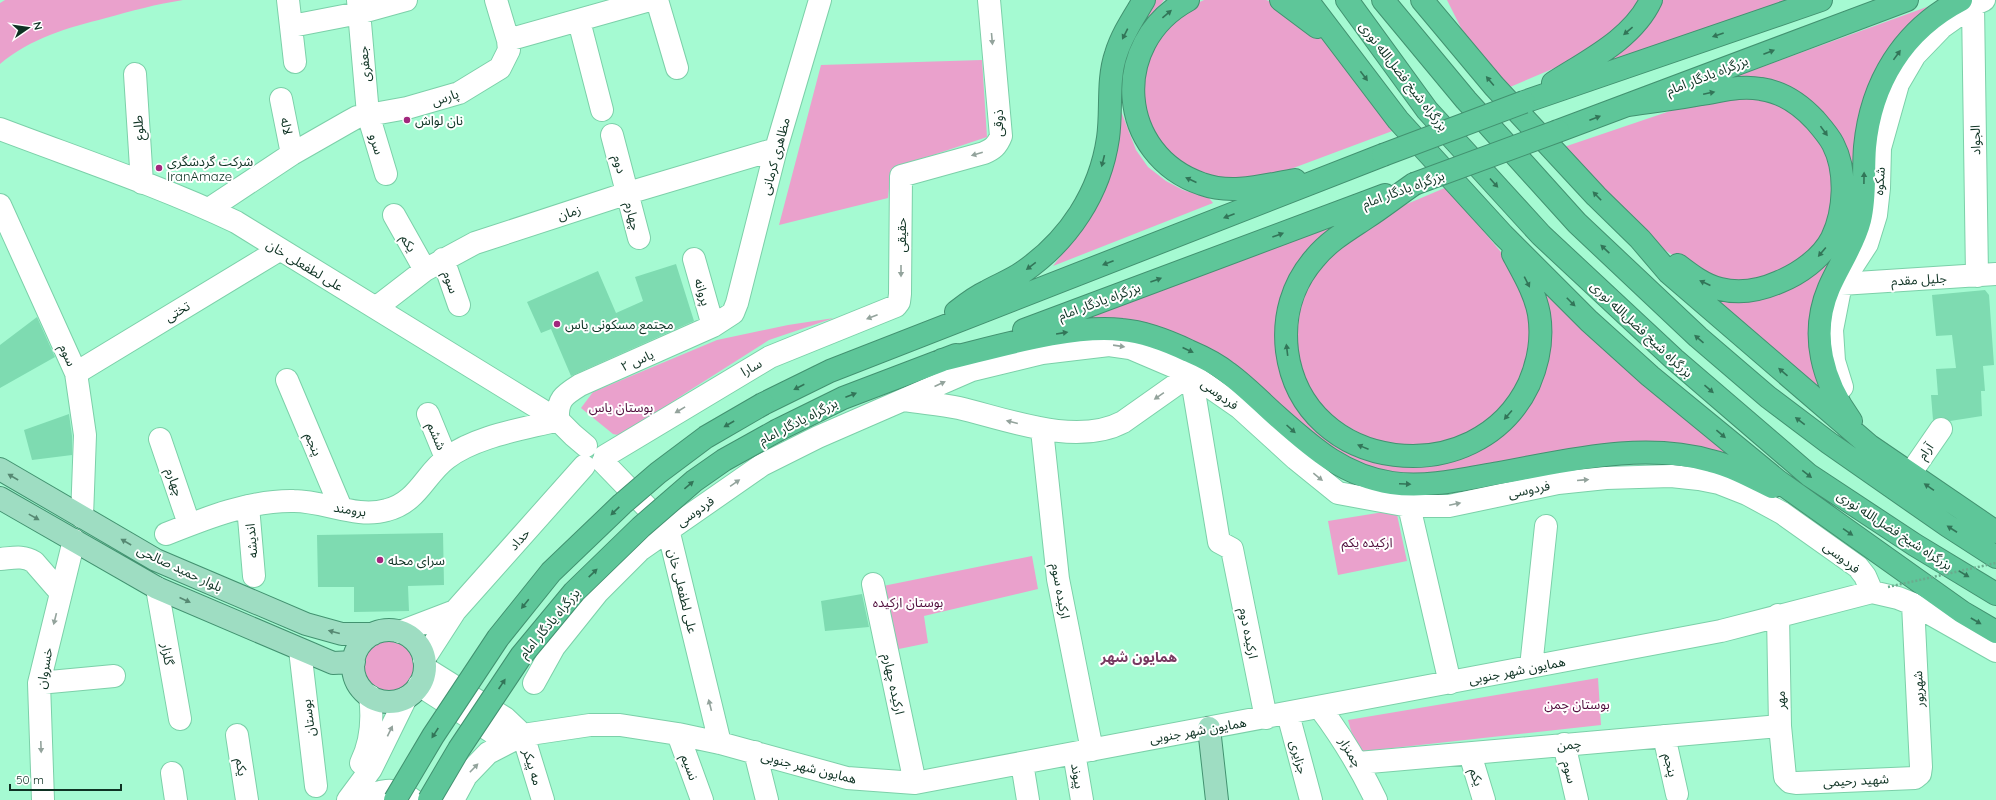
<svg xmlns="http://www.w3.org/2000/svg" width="1996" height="800" viewBox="0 0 1996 800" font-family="Quicksand,'Noto Sans Arabic',sans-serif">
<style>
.green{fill:#eaa1cc}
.building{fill:#7edbb1}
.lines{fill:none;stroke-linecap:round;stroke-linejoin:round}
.minor-casing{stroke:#7cd0a9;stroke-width:24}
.major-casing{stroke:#429270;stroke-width:24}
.highway-casing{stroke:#429270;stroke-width:24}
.minor{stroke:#fff;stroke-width:22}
.major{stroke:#9eddc2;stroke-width:22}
.highway{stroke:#5ec699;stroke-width:22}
.highway-bridge-casing{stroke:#429270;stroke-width:24;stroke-linecap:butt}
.path-bridge{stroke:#6aac8e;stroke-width:2.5;stroke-dasharray:2 2;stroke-linecap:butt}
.highway-bridge{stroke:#5ec699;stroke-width:22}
.oneway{fill:#327558}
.oneway2{fill:#93a39c}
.oneway3{fill:#568872}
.poi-dot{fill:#a2277d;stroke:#fff;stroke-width:1.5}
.labels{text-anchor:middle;stroke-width:4;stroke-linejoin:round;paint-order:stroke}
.street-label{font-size:13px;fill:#0e3223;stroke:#fff}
.poi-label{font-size:13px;fill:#0e3223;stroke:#fff;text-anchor:start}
.park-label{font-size:13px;fill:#500d3c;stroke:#fff}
.neighbourhood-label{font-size:14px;font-weight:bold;fill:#783a61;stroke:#fff}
</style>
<rect width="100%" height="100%" fill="#a5fad2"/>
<path class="green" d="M5,0H183C157,4 131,11 106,18C67,28 31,38 0,64V3Z
M1153,0H1164L1133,42L1125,64L1121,91V111L1136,150L1148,167L1166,181L1183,190L1209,198L1213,203L1053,266L1088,220L1106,185L1119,66Z
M1204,0H1266C1313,13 1365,92 1395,130L1264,179L1240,183L1191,172L1160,147L1139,92L1153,40L1185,9Z
M1447,0H1641L1619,28L1571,61L1503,90L1467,40Z
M1658,0H1792L1576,76Z
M1946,0L1932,10L1847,236L1837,411L1696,285L1775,292L1848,214L1813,106L1701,89Z
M982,60L987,137L891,169L888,198L779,225L821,65Z
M1728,95L1779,101L1821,137L1837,187L1824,234L1808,255L1784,271L1739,284L1696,271L1662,248L1561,148L1676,109Z
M1447,187L1505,257L1531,315L1530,357L1512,395L1487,423L1458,438L1424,445L1393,446L1372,441L1331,416L1315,397L1301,370L1295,344L1296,322L1308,277L1374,218Z
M1372,206L1320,242L1278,353C1282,377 1289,390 1303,410C1308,417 1312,424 1317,430C1357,473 1428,475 1478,450C1492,444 1503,433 1514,422C1529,408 1544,386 1547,365C1547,358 1542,346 1540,339C1533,312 1527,286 1520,259L1778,485L1714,455L1406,477L1342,460L1246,380L1048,329Z
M834,318L769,340L684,394L623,436L613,434L581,408L593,392L717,340L788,325Z
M1396,510L1407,561L1338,575L1328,521Z
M1032,556L1038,589L924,616L928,643L894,650L883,586Z
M363 665a26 26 0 1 1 52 0a26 26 0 1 1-52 0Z
M1598,678L1601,725L1357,752L1348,720Z"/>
<path class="building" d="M676,264L694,321L571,376L551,329L541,333L527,302L598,271L616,313L643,301L635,277Z
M1985,290L1989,295L1994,365L1983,366L1985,391H1981L1982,416L1950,421L1942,417L1933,420L1931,395H1938L1936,369L1956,368L1952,335L1936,336L1932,295Z
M37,317L55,357L0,388V345Z
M69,414L72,436V455L32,460L24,430Z
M443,533L444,585L408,586L409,611L354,612V587H318L317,535Z
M862,594L869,627L825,631L821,601Z"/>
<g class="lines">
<g class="minor-casing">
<path id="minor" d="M288,0L295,62
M358,0L368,114L386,174
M657,0L677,68
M1973,5L1977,276
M579,21L602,110
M292,26L359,13L406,0
M508,40L650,0
M135,74L142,183
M281,99L292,154
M0,129C79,159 160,186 236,222L558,420L573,435L586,446
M612,135L639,238
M0,205L76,373L85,435L82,517
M209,209L292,154L348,122L357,117L407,108L459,93L500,68L509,50L508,40L496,0
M394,215L425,270
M443,259L459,305
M694,259L713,326
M1841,284L1996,274
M377,307L425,270L475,243L628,193L776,149
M76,373L279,250
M287,380L341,508
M1842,387L1834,361L1832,330L1841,284L1867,244L1876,215L1879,188L1880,148L1898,84L1915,55L1942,27L1973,5L1984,0
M904,400C922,403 941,404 959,408C1006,419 1076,447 1123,422L1191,374L1219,542L1232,549L1266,718
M428,414L446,458
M558,420C557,399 564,395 580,385L713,326L733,313L737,303L776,149L820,0
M1042,430L1058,579L1092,750
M160,439L189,524
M605,456L770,357L896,306L899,302L900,294L901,176L984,153C993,149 997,146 1001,136L989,0
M603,462L668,529L720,743
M1910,474L1941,429
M248,506L254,576
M1409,506L1450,683
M166,534C206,518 251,500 294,501C325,501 357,519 387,510C418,502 425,474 447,458C476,436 524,429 558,420
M0,559C13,558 23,555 34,562L61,593
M873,584L915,783
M157,588L180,719
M1778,615L1780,726L1785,777L1790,782L1796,783L1915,778L1920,774L1921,767L1913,604
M400,632L455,611
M300,650L316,786
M424,659L455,611L584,466
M1531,667L1546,526
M39,683L114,676
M534,683L554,647L598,592L640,550L762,465L818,437L972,370L1042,353L1109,345L1130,348L1191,374L1240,408L1296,459L1338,493L1409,506H1449L1558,483L1606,478L1671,476L1699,479L1719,483L1747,494L1782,513L1858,567L1865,576L1872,592
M419,685L492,732L523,735L505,718L425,668
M1320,708C1342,737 1360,767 1376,800
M1288,714L1311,800
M678,734L702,800
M237,735L247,800
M523,735L543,800
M1664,736L1677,794
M1564,744L1577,800
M755,752L767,800
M1074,753L1082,800
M1470,754L1484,800
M361,763C372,741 373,719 370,696
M1022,763L1028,800
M1358,763L1780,726
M172,773L176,800
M43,800L39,683L74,540
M348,800L371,769L406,698
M359,800C378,791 395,785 413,800
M453,800L466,776L488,753L523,735L590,725H620L678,734L720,743L847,778L915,783L1721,631L1872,592L1898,598L1913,604L1996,651"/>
</g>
<g class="major-casing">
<path id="major" d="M0,469L156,560L306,624L342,634H373
M0,498L157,588L333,663L354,662
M353 666a36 36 0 1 1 72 0a36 36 0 1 1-72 0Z
M1209,728L1217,800"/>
</g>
<g class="highway-casing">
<path id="highway" d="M1188,0C1109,43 1117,155 1202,184C1232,195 1265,185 1295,180
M1281,0L1317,27
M1307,0L1398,120L1503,235L1589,321L1650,376L1778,481L1962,612L1996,632
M1347,0L1427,110L1541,235L1674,359L1809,475L1915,545L1996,594
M1383,0L1466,100L1577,223L1698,337L1768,397L1829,443L1948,526L1996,557
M1422,0L1494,86L1596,196L1640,239L1669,273L1870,446L1996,532
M1553,83C1587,61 1633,39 1651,0
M1524,102L1821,0
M1629,105C1653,101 1677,99 1701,94C1722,91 1740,85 1761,89C1783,92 1800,104 1815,120C1821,127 1829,136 1833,144C1847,171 1845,211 1832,238C1822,258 1799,274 1779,282C1761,290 1740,294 1720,289C1704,285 1691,275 1678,265
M1558,131L1907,0
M1414,184C1398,195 1383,207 1366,218C1348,230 1329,241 1315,258C1292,284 1283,317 1287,351C1303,474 1477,494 1529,384C1539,361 1543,339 1539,314C1535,292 1523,273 1513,254
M956,312C965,305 975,297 986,292C998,285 1012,280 1023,272C1069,240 1100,193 1108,138C1112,110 1107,80 1116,54C1122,34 1134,17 1144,0
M1024,330L1385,195
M942,360C994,348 1069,324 1122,330C1145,332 1168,341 1189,351C1203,357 1217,364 1228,373C1246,386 1262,403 1278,417C1313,448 1344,476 1392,483C1427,488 1464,479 1499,473C1567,461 1642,441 1711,461C1732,466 1752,477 1772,487
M763,404L830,371L1383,155
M1851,421C1823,382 1809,335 1829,288C1839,265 1854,244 1860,220C1866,196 1863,172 1865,147C1871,83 1903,30 1961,0
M778,430L843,398L956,355"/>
</g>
<use href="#minor" class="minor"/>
<use href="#major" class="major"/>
<use href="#highway" class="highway"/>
<g class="highway-bridge-casing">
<path id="highway-bridge" d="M1383,155L1524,102
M1414,184L1558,131
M395,800L433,736L498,638L551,572L622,504L658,473L706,437L763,404
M429,800L459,749L521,656L574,592L641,527L694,481L724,460L778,430"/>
</g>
<path class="path-bridge" d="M1888,587L1996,563"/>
<use href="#highway-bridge" class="highway-bridge"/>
</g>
<defs><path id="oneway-solid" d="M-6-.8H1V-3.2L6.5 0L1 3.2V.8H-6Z"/></defs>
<g class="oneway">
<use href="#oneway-solid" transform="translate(1167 14) rotate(-40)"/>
<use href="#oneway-solid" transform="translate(1628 31) rotate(140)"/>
<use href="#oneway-solid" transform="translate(1125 34) rotate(117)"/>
<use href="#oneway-solid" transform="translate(1718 35) rotate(161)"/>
<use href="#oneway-solid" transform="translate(1769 52) rotate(-21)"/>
<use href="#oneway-solid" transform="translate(1897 55) rotate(-54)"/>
<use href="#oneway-solid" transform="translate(1364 76) rotate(53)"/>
<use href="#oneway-solid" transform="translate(1490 81) rotate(-130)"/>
<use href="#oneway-solid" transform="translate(1709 93) rotate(-12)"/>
<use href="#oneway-solid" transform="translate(1595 118) rotate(-21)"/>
<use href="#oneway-solid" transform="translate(1824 131) rotate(54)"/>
<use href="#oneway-solid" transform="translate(1103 161) rotate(104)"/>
<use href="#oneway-solid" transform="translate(1864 178) rotate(-89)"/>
<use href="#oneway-solid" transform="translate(1191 180) rotate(-156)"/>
<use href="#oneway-solid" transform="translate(1494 183) rotate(48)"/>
<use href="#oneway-solid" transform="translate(1597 196) rotate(-134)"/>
<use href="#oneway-solid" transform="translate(1229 216) rotate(159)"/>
<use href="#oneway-solid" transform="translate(1278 235) rotate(-20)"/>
<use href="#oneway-solid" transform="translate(1605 249) rotate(-137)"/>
<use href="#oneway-solid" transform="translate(1822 252) rotate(130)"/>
<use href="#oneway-solid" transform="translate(1108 263) rotate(159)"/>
<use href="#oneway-solid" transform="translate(1031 266) rotate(143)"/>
<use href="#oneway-solid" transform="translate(1156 280) rotate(-20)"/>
<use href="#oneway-solid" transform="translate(1527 282) rotate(63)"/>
<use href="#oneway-solid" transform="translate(1705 283) rotate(-155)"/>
<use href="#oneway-solid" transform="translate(1571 302) rotate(45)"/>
<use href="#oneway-solid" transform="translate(1062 333) rotate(-9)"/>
<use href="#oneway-solid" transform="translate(1699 339) rotate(-139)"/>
<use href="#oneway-solid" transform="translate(1188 350) rotate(25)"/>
<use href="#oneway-solid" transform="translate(1287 350) rotate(-97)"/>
<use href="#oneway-solid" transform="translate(1783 372) rotate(-139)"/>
<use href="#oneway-solid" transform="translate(799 387) rotate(153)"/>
<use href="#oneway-solid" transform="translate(1709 389) rotate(41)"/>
<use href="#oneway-solid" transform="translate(851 395) rotate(-21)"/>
<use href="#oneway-solid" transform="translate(1508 415) rotate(131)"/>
<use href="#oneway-solid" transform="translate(1800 421) rotate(-143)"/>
<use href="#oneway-solid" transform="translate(729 424) rotate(150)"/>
<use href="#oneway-solid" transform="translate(1291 429) rotate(42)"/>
<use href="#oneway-solid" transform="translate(1721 434) rotate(40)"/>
<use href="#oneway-solid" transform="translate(1363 447) rotate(-158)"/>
<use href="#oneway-solid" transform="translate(1807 474) rotate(38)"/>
<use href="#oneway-solid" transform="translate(1405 484) rotate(2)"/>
<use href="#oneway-solid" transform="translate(689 485) rotate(-40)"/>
<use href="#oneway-solid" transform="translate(1929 487) rotate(-146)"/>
<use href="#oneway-solid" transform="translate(615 511) rotate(136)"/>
<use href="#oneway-solid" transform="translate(1952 529) rotate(-147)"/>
<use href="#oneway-solid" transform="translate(1848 532) rotate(34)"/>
<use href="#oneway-solid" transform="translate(593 573) rotate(-44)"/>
<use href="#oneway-solid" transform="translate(1964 574) rotate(31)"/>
<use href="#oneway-solid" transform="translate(525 604) rotate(129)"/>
<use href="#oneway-solid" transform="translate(1976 621) rotate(30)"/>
<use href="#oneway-solid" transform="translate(502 684) rotate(-56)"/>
<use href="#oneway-solid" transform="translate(435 733) rotate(123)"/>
</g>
<g class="oneway2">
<use href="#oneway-solid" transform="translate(992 39) rotate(85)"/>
<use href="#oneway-solid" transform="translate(977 154) rotate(164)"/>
<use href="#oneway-solid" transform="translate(901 271) rotate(90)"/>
<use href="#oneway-solid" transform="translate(872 317) rotate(159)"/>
<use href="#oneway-solid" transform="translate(1119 346) rotate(8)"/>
<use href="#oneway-solid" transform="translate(940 384) rotate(-24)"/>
<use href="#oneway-solid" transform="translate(1159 396) rotate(145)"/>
<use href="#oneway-solid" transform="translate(680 410) rotate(149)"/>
<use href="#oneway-solid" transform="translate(1012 422) rotate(-166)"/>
<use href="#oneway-solid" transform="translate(1318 477) rotate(39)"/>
<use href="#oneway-solid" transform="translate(1583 480) rotate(-5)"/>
<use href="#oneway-solid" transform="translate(735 483) rotate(-35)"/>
<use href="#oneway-solid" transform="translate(1455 504) rotate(-12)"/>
<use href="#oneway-solid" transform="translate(55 619) rotate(104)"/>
<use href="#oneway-solid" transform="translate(710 705) rotate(-104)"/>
<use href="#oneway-solid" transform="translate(390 731) rotate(-64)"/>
<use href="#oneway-solid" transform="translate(41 747) rotate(88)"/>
<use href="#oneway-solid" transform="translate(474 768) rotate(-46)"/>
</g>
<g class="oneway3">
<use href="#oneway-solid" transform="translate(13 477) rotate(-150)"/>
<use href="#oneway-solid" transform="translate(34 517) rotate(29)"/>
<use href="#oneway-solid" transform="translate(126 542) rotate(-150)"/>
<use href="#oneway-solid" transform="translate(185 600) rotate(24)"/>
<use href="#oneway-solid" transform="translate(334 632) rotate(-165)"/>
</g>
<g class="poi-dot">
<circle cx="407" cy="120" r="4"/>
<circle cx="159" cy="168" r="4"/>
<circle cx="557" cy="324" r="4"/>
<circle cx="380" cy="560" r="4"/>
</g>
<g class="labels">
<g class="street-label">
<text transform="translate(364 64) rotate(-95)" y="5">جعفری</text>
<text transform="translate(1707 75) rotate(-21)" y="5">بزرگراه یادگار امام</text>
<text transform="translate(1404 76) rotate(52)" y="5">بزرگراه شیخ فضل‌الله نوری</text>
<text transform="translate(445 97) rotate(-19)" y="5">پارس</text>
<text transform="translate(998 123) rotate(-90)" y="5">ذوقی</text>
<text transform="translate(287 126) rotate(79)" y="5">لاله</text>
<text transform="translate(138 128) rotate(-94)" y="5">طلوع</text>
<text transform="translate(1975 140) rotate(-91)" y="5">الجواد</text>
<text transform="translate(377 144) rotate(73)" y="5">سرو</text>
<text transform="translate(775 156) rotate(-75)" y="5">مظاهری کرمانی</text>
<text transform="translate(620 164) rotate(75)" y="5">دوم</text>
<text transform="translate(1879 181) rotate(-86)" y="5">شکوه</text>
<text transform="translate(1403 189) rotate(-20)" y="5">بزرگراه یادگار امام</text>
<text transform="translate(569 212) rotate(-18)" y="5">زمان</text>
<text transform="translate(633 216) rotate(76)" y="5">چهارم</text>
<text transform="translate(901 235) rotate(-90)" y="5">حقیقی</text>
<text transform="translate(409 243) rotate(60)" y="5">یکم</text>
<text transform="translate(305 265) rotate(31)" y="5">علی لطفعلی خان</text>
<text transform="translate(1919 279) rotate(-3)" y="5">جلیل مقدم</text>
<text transform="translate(451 282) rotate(71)" y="5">سوم</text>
<text transform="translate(703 292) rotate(74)" y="5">پروانه</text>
<text transform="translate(1099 301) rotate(-20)" y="5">بزرگراه یادگار امام</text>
<text transform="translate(177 311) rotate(-31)" y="5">تختی</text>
<text transform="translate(1642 329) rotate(43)" y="5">بزرگراه شیخ فضل‌الله نوری</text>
<text transform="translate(68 355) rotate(66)" y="5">سوم</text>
<text transform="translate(637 360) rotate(-24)" y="5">یاس ۲</text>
<text transform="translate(751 367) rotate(-29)" y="5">سارا</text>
<text transform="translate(1220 394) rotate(36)" y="5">فردوسی</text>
<text transform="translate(798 421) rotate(-27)" y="5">بزرگراه یادگار امام</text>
<text transform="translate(437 436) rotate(67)" y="5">ششم</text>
<text transform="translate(314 444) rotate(67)" y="5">پنجم</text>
<text transform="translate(1925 451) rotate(-55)" y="5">آرام</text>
<text transform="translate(175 482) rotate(71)" y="5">چهارم</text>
<text transform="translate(1529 489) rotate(-12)" y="5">فردوسی</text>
<text transform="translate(350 509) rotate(9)" y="5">برومند</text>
<text transform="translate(695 511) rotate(-35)" y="5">فردوسی</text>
<text transform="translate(1895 530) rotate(33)" y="5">بزرگراه شیخ فضل‌الله نوری</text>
<text transform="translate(519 539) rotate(-48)" y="5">حداد</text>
<text transform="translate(251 541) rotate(-95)" y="5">اندیشه</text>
<text transform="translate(1842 557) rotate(38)" y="5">فردوسی</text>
<text transform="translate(180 568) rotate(25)" y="5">بلوار حمید صالحی</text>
<text transform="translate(683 591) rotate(76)" y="5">علی لطفعلی خان</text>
<text transform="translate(1061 591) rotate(80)" y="5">ارکیده سوم</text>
<text transform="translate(549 623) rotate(-50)" y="5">بزرگراه یادگار امام</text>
<text transform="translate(1249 633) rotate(79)" y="5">ارکیده دوم</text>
<text transform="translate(168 654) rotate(80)" y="5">گلزار</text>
<text transform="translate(44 668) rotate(-80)" y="5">خسروان</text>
<text transform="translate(1517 670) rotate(-11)" y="5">همایون‌ شهر جنوبی</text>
<text transform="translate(894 684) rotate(78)" y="5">ارکیده چهارم</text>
<text transform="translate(1918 689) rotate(-93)" y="5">شهریور</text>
<text transform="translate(1780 700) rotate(-91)" y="5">مهر</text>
<text transform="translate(308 718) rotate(-97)" y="5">بوستان</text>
<text transform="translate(1198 730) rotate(-10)" y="5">همایون‌ شهر جنوبی</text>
<text transform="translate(1569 744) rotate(-5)" y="5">چمن</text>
<text transform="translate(1351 752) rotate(59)" y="5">چمنزار</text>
<text transform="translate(1299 757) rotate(75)" y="5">جزایری</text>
<text transform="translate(1671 765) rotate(77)" y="5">پنجم</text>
<text transform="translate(242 767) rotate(81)" y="5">یکم</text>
<text transform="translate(533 767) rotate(73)" y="5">مه‌ پیکر</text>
<text transform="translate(690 767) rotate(70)" y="5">نسیم</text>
<text transform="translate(809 767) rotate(14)" y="5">همایون‌ شهر جنوبی</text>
<text transform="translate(1570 772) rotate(77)" y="5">سوم</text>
<text transform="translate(1078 776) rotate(81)" y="5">پیوند</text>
<text transform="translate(1477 777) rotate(73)" y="5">یکم</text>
<text transform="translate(1856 780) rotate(-3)" y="5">شهید رحیمی</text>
</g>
<g class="poi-label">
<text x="415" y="125">نان لواش</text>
<text x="167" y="166">شرکت گردشگری<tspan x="167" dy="15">IranAmaze</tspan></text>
<text x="565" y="329">مجتمع مسکونی یاس</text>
<text x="388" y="565">سرای محله</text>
</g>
<g class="park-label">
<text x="621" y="412">بوستان یاس</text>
<text x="1367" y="547">ارکیده یکم</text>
<text x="908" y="607">بوستان ارکیده</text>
<text x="1577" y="709">بوستان چمن</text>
</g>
<g class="neighbourhood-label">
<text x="1139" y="662">همایون شهر</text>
</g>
</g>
<g transform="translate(28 28) rotate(77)" stroke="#ffffff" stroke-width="3" paint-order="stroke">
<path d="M0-3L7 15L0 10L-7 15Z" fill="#0e3223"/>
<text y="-6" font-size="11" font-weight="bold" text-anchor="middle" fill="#0e3223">N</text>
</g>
<path d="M10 784v6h111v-6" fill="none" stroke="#0e3223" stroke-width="2"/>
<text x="16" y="784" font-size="12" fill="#0e3223" stroke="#ffffff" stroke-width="3" paint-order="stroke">50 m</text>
</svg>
